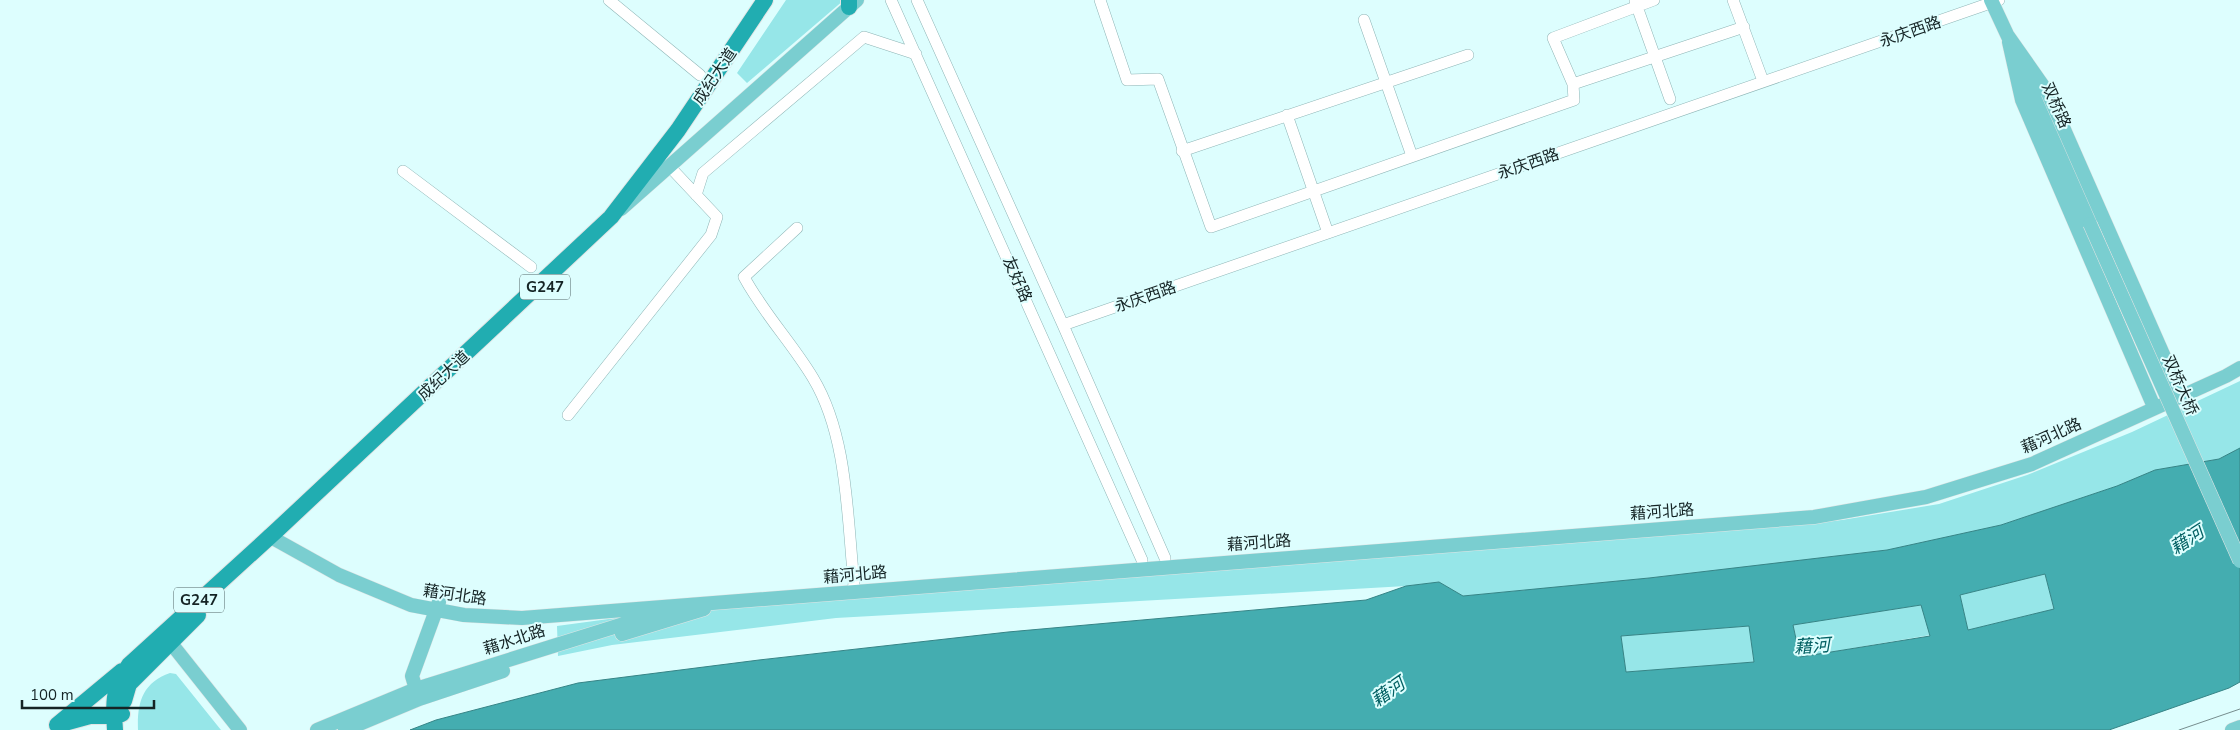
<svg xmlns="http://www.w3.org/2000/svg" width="2240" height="730" viewBox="0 0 2240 730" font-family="'Nunito Sans','Noto Sans SC',sans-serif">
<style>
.green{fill:#96e6e8}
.water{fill:#44adb0;stroke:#368486;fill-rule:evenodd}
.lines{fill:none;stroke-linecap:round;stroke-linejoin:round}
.minor-casing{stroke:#8eb5b6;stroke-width:12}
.major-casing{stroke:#e3e5e5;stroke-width:15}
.highway-casing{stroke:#e3e5e5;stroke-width:18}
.minor{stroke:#fff;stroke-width:11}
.major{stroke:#7aced0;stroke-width:14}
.highway{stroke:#21adb1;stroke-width:16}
.tram{stroke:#768d8e;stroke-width:1}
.major-bridge-casing{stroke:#e3e5e5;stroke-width:15;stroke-linecap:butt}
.major-bridge{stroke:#7aced0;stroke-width:14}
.labels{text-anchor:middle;stroke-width:4;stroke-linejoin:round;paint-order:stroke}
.shield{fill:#ddfefe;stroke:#516566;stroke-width:1}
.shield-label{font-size:15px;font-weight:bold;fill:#152425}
.street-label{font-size:16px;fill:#152425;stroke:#ddfefe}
.water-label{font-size:18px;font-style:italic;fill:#026063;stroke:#ddfefe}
</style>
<rect width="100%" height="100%" fill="#ddfefe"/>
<path class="green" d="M786,0H844L747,83L737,73Z
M2240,381V448L2219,459L2155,470L2117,486L2001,525L1887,550L1649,578L1463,596L1439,582L1406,586L836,618L612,645L558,656L557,626L668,611L1547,545L1842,520L1939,504L2027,475L2132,432Z
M2045,574L2054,609L1968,630L1960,595Z
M1922,605L1930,635L1801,657L1793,625Z
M1749,626L1754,662L1626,672L1621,636Z
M170,673L176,674L221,730H138C137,703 142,683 170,673Z"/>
<path class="water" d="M2240,448V682L2229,688L2109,730H410L436,720L578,683L759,660L1008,632L1366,600L1406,586L1439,582L1463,596L1649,578L1887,550L2001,525L2117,486L2155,470L2219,459ZM2045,574L2054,609L1968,630L1960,595ZM1921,605L1930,636L1800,657L1793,625ZM1749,626L1754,662L1626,672L1621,636Z"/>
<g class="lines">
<g class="minor-casing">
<path id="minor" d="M609,0L700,75
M891,0L1142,560
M917,0L1063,325L1165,558
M1100,0L1127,80L1158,79L1211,227L1574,100L1573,84L1744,27
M1733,0L1763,81
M1635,1L1670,99
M1364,20L1412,156
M1573,84L1553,38L1654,0
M1287,115L1328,233
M1182,151L1468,55
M403,171L531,267
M696,195L703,173L864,37L916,54
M797,228L744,277C764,314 792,343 813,378C848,436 847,517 854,583L853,591
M1063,325L1999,0
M568,415L711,235L717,217L670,167"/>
</g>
<g class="major-casing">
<path id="major" d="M1991,0L2011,43
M2008,36L2048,93L2181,395
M2009,42L2022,100L2154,407
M2020,65L2090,224
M621,209L857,0
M269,536L339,575L411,605L464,615L522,618L1814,517L1926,497L2032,464L2226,376L2240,368
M622,634L704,609
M170,642L240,730
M418,696L412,676L439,602
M317,730L416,689L662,612
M345,730L419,699L503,671
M2232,730L2240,727"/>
</g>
<g class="highway-casing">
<path id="highway" d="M849,7V0
M124,701L129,684L198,615
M61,724L90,716H114L122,714
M57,725L122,671
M115,730C113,703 113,687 129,665L276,531L611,217L678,130L765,0"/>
</g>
<use href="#minor" class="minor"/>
<use href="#major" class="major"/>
<use href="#highway" class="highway"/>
<path class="tram" d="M2179,730L2240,709"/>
<g class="major-bridge-casing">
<path id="major-bridge" d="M2090,224L2240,561"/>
</g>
<use href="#major-bridge" class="major-bridge"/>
</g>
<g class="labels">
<g class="shield">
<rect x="520" y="274.5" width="50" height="25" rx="4"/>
<rect x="174" y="587.5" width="50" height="25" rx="4"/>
</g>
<g class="shield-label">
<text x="545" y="292">G247</text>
<text x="199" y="605">G247</text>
</g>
<g class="street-label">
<text transform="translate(1910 31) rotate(-19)" y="6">永庆西路</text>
<text transform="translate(714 76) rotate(-56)" y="6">成纪大道</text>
<text transform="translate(2057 105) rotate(66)" y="6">双桥路</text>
<text transform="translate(1528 163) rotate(-19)" y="6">永庆西路</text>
<text transform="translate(1018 279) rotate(66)" y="6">友好路</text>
<text transform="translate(1145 296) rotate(-19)" y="6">永庆西路</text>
<text transform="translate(443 375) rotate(-43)" y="6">成纪大道</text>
<text transform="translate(2181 385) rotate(66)" y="6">双桥大桥</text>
<text transform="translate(2051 435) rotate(-24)" y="6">藉河北路</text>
<text transform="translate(1662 511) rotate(-4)" y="6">藉河北路</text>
<text transform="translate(1259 542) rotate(-4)" y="6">藉河北路</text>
<text transform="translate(855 574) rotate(-5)" y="6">藉河北路</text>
<text transform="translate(455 594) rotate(8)" y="6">藉河北路</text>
<text transform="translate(514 639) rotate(-18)" y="6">藉水北路</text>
</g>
<g class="water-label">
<text transform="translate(2187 540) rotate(-33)" y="6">藉河</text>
<text transform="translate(1812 646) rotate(-4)" y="6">藉河</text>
<text transform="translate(1388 692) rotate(-35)" y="6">藉河</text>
</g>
</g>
<path d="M22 700v8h132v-8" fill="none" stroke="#152425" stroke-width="2.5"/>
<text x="30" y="700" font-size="15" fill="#152425" stroke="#ddfefe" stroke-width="4" paint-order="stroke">100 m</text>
</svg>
